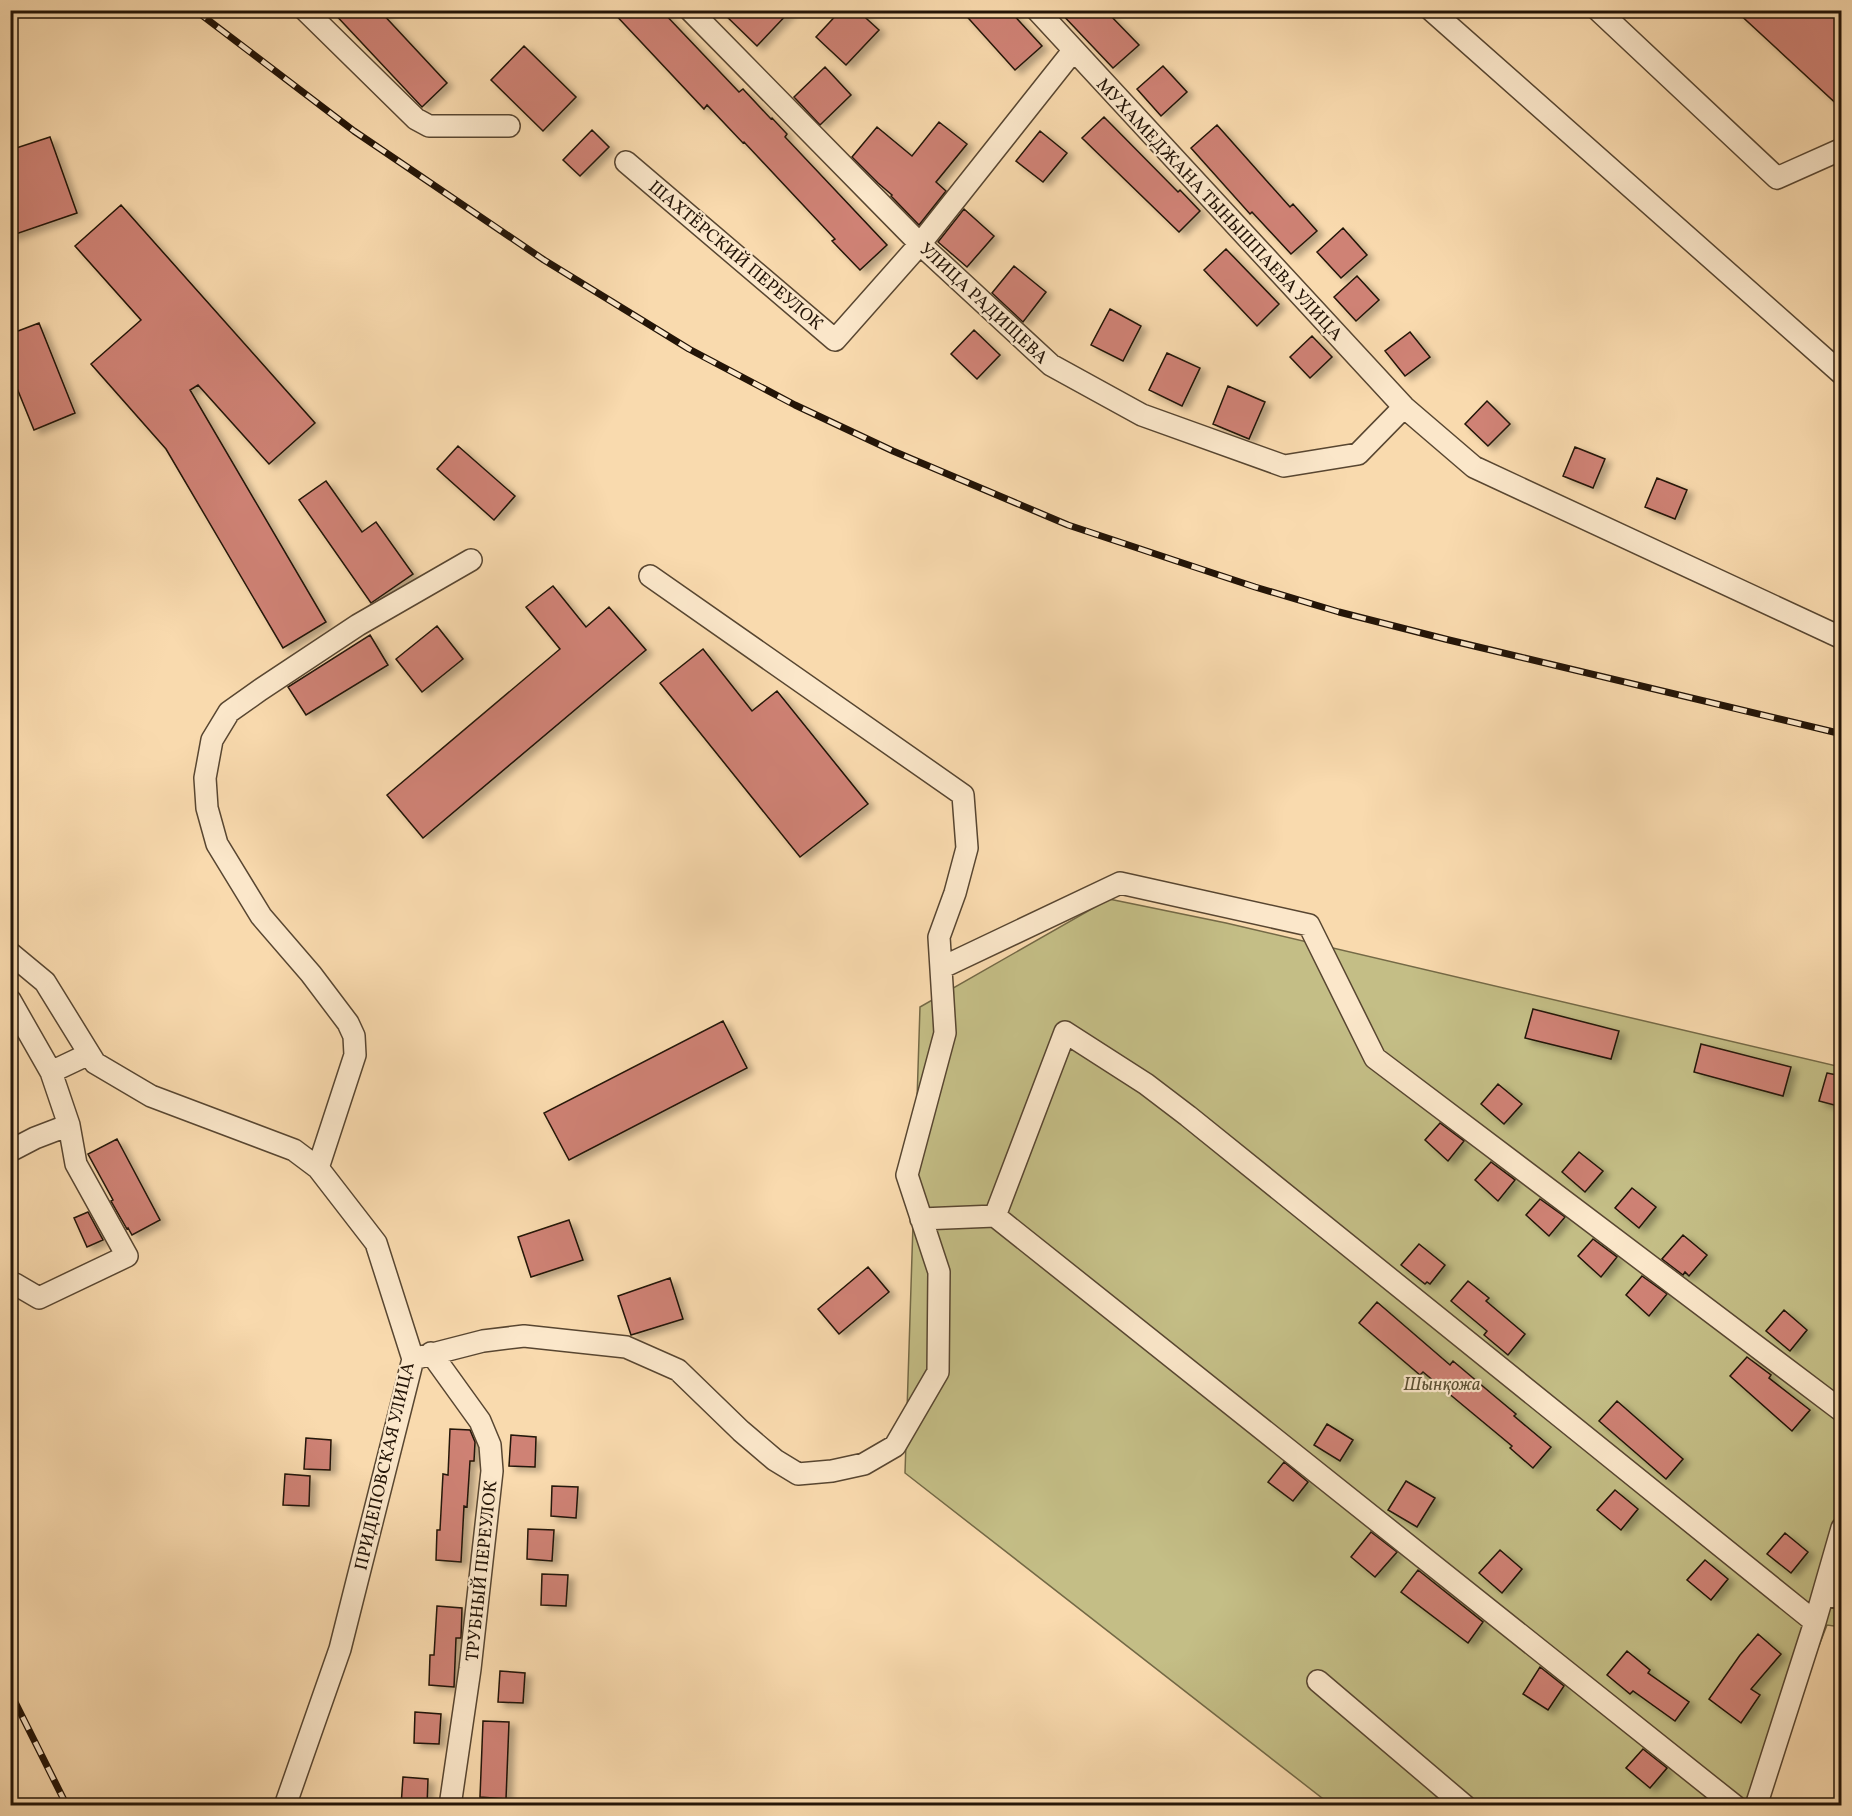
<svg xmlns="http://www.w3.org/2000/svg" width="1852" height="1816" viewBox="0 0 1852 1816" font-family="Vollkorn,serif">
<style>
.green{fill:#c4be86;stroke:#746946;stroke-width:1.5}
.building{fill:#cf8275;stroke:#231407;stroke-width:1.5;filter:url(#shadow)}
.lines{fill:none;stroke-linecap:round;stroke-linejoin:round}
.minor-casing{stroke:#584631;stroke-width:24}
.minor{stroke:#fbe7ca;stroke-width:21}
.rail-casing{stroke:#231407;stroke-width:7}
.rail{stroke:#fbe7ca;stroke-width:4.5;stroke-dasharray:14;stroke-linecap:butt}
.labels{text-anchor:middle;stroke-width:4.5;stroke-linejoin:round;paint-order:stroke}
.street-label{font-size:18px;fill:#231407;stroke:#fbe7ca}
.park-label{font-size:18px;font-style:italic;fill:#5b5033;stroke:#fbe7ca}
</style>
<defs>
<filter id="shadow"><feDropShadow dx="6" dy="4" stdDeviation="3" flood-color="#0004"/></filter>
</defs>
<rect width="100%" height="100%" fill="#f9daae"/>
<filter id="stains"><feTurbulence type="fractalNoise" baseFrequency=".00333" numOctaves="4"/><feColorMatrix values="0 0 0 0 .2 0 0 0 0 .09 0 0 0 0 .02 0 0 0 .5 -.17"/></filter>
<radialGradient id="worn" r=".72"><stop offset=".6" stop-color="#630" stop-opacity="0"/><stop offset="1" stop-color="#630" stop-opacity=".3"/></radialGradient>
<path class="green" d="M1109,899L1226,923L1841,1067V1627L1827,1625L1757,1805H1331L905,1473L920,1007Z"/>
<path class="building" d="M331,10H379L447,83L422,107Z
M611,10H661L739,92L743,89L771,119L772,118L787,134L785,137L887,245L860,270L832,241L835,239L744,142L743,143L707,105L704,109Z
M720,10H791L757,46Z
M841,10H857L879,30L846,65L816,37Z
M961,10H1009L1042,46L1015,70Z
M1058,10H1105L1139,45L1113,68Z
M1735,10H1842V109Z
M524,46L576,97L543,131L491,80Z
M1163,66L1187,92L1161,116L1137,89Z
M825,67L851,95L820,125L794,97Z
M1104,117L1178,192L1180,190L1200,211L1179,232L1082,138Z
M939,122L967,144L936,182L946,191L919,225L891,196L892,195L878,183L852,157L877,127L912,156Z
M1217,125L1290,207L1293,204L1317,231L1291,254L1252,212L1250,214L1191,148Z
M592,130L609,147L580,176L563,160Z
M1040,131L1067,153L1043,182L1016,161Z
M50,137L77,213L10,236V150Z
M121,205L315,423L269,464L198,385L190,390L326,622L283,648L166,449L91,364L141,320L75,246Z
M964,209L994,236L967,267L938,242Z
M1343,228L1367,255L1341,278L1317,252Z
M1226,249L1279,304L1257,326L1204,270Z
M1014,266L1046,292L1023,322L992,293Z
M1357,276L1379,300L1356,321L1334,297Z
M1110,309L1141,326L1123,361L1091,345Z
M39,323L75,413L34,430L10,371V334Z
M974,330L1000,355L977,379L951,354Z
M1410,332L1430,357L1405,376L1385,351Z
M1312,336L1332,357L1310,378L1290,357Z
M1167,353L1200,368L1182,406L1149,390Z
M1228,386L1265,402L1249,439L1213,424Z
M1487,401L1510,424L1488,446L1465,424Z
M458,446L515,496L494,520L437,469Z
M1575,447L1605,459L1593,488L1563,476Z
M1657,478L1687,490L1675,519L1645,507Z
M326,481L362,532L376,522L413,574L371,603L299,500Z
M553,586L586,627L609,607L646,650L423,838L387,795L560,649L526,607Z
M437,626L463,659L422,692L396,659Z
M370,635L388,665L306,715L288,687Z
M703,649L752,711L777,691L868,804L800,857L660,683Z
M1533,1009L1619,1031L1611,1059L1525,1038Z
M723,1021L747,1068L569,1160L544,1113Z
M1701,1044L1791,1067L1783,1096L1694,1072Z
M1827,1073L1842,1076V1107L1819,1101Z
M1498,1084L1522,1104L1504,1124L1481,1104Z
M1440,1123L1464,1141L1448,1161L1425,1140Z
M117,1139L160,1220L132,1235L128,1228L127,1229L111,1201L113,1200L88,1154Z
M1579,1152L1603,1171L1585,1192L1562,1172Z
M1491,1162L1515,1180L1498,1201L1475,1180Z
M1632,1188L1656,1207L1639,1228L1615,1208Z
M1540,1199L1565,1217L1549,1236L1526,1215Z
M88,1212L103,1240L87,1247L74,1218Z
M569,1220L583,1260L531,1277L518,1237Z
M1683,1235L1707,1255L1689,1276L1685,1272L1683,1275L1662,1259Z
M1593,1239L1617,1257L1601,1277L1578,1256Z
M1419,1244L1445,1265L1430,1284L1427,1282L1425,1284L1401,1265Z
M868,1267L889,1292L839,1334L818,1309Z
M1642,1276L1667,1294L1649,1316L1626,1295Z
M670,1278L683,1319L631,1335L618,1296Z
M1468,1281L1489,1298L1486,1301L1525,1334L1508,1355L1484,1335L1487,1331L1451,1301Z
M1377,1302L1450,1365L1453,1361L1492,1394L1516,1414L1514,1416L1551,1447L1533,1468L1510,1448L1512,1446L1459,1402L1423,1372L1420,1375L1359,1323Z
M1784,1310L1807,1330L1790,1351L1766,1331Z
M1747,1357L1771,1375L1769,1378L1810,1410L1792,1431L1730,1376Z
M1617,1401L1683,1459L1666,1479L1599,1421Z
M1327,1424L1353,1440L1340,1461L1314,1445Z
M450,1429L470,1430L475,1442L474,1461H470L467,1507L464,1506L461,1562L436,1560L437,1530H440L443,1474L448,1475Z
M511,1435L536,1437L535,1467L509,1466Z
M306,1438L331,1440L330,1470L304,1469Z
M1284,1462L1308,1482L1293,1501L1268,1482Z
M285,1474L310,1476L309,1506L283,1505Z
M1406,1481L1435,1498L1417,1527L1388,1510Z
M552,1486L578,1487L576,1518L551,1516Z
M1615,1490L1638,1509L1621,1530L1597,1510Z
M528,1529L554,1530L552,1561L527,1559Z
M1371,1532L1397,1552L1375,1577L1351,1557Z
M1785,1533L1808,1552L1791,1573L1767,1554Z
M1500,1550L1522,1569L1502,1593L1479,1573Z
M1705,1560L1728,1579L1711,1600L1687,1580Z
M1418,1570L1483,1622L1468,1643L1401,1592Z
M542,1574L568,1575L566,1606L541,1605Z
M437,1606L462,1608L461,1638H456L454,1687L429,1685L430,1655H434Z
M1758,1634L1781,1654L1751,1689L1760,1695L1741,1723L1709,1699L1740,1655Z
M1627,1651L1650,1670L1648,1673L1689,1702L1675,1721L1633,1691L1630,1694L1607,1675Z
M1540,1667L1564,1686L1548,1710L1523,1694Z
M500,1671L525,1673L523,1703L498,1702Z
M415,1712L441,1714L439,1744L414,1743Z
M483,1721L509,1722L506,1799L480,1797Z
M1643,1749L1667,1768L1650,1788L1626,1768Z
M403,1777L428,1779L427,1806H401Z"/>
<g class="lines">
<g class="minor-casing">
<path id="minor" d="M305,10L416,119L429,126H509
M690,10L920,244L1051,365L1142,415L1284,466L1358,454L1404,407
M1037,10L1404,407L1474,467L1842,638
M1431,10L1842,374
M1598,10L1777,178L1842,149
M626,162L835,340L920,244L1073,51
M10,953L45,982L95,1063L151,1096L294,1150L318,1168L376,1243L413,1359L340,1649L285,1806
M941,968L1120,883L1309,925L1375,1058L1842,1411
M10,1000L51,1072
M10,1151L35,1138L69,1125
M318,1168L355,1055L354,1036L348,1023L311,974L261,916L217,844L207,808L205,778L212,740L229,712L260,690L358,625L471,560
M995,1216L1735,1806
M921,1219L995,1216L1065,1032L1146,1084L1188,1116L1815,1622
M15,1284L39,1298L127,1256L76,1164L69,1125L51,1072L89,1054
M431,1353L480,1421L490,1445L492,1471L470,1669L450,1806
M413,1359L483,1341L524,1336L626,1347L678,1370L741,1431L775,1460L798,1474L832,1471L864,1464L895,1446L938,1372L939,1272L907,1175L945,1033L939,937L955,893L967,848L963,795L650,576
M1823,1595L1842,1597
M1318,1681L1465,1806
M1756,1806L1815,1622L1842,1528"/>
</g>
<use href="#minor" class="minor"/>
<g class="rail-casing">
<path id="rail" d="M195,10L354,131L544,260L689,349L795,405L893,451L1068,525L1255,587L1339,612L1449,640L1842,734
M10,1692L67,1806"/>
</g>
<use href="#rail" class="rail"/>
</g>
<g class="labels">
<g class="street-label">
<text transform="translate(1220 209) rotate(47)" y="6">МУХАМЕДЖАНА ТЫНЫШПАЕВА УЛИЦА</text>
<text transform="translate(736 255) rotate(40)" y="6">ШАХТЁРСКИЙ ПЕРЕУЛОК</text>
<text transform="translate(984 303) rotate(43)" y="6">УЛИЦА РАДИЩЕВА</text>
<text transform="translate(384 1466) rotate(-77)" y="6">ПРИДЕПОВСКАЯ УЛИЦА</text>
<text transform="translate(481 1571) rotate(-84)" y="6">ТРУБНЫЙ ПЕРЕУЛОК</text>
</g>
<g class="park-label">
<text x="1442" y="1390">Шынқожа</text>
</g>
</g>
<rect width="1852" height="1816" fill="none" stroke="#f9daae" stroke-width="36"/>
<rect x="12" y="12" width="1828" height="1792" fill="none" stroke="#231407" stroke-width="3"/>
<rect x="18" y="18" width="1816" height="1780" fill="none" stroke="#231407" stroke-width="1.5"/>
<rect width="100%" height="100%" filter="url(#stains)"/>
<rect width="100%" height="100%" fill="url(#worn)"/>
</svg>
